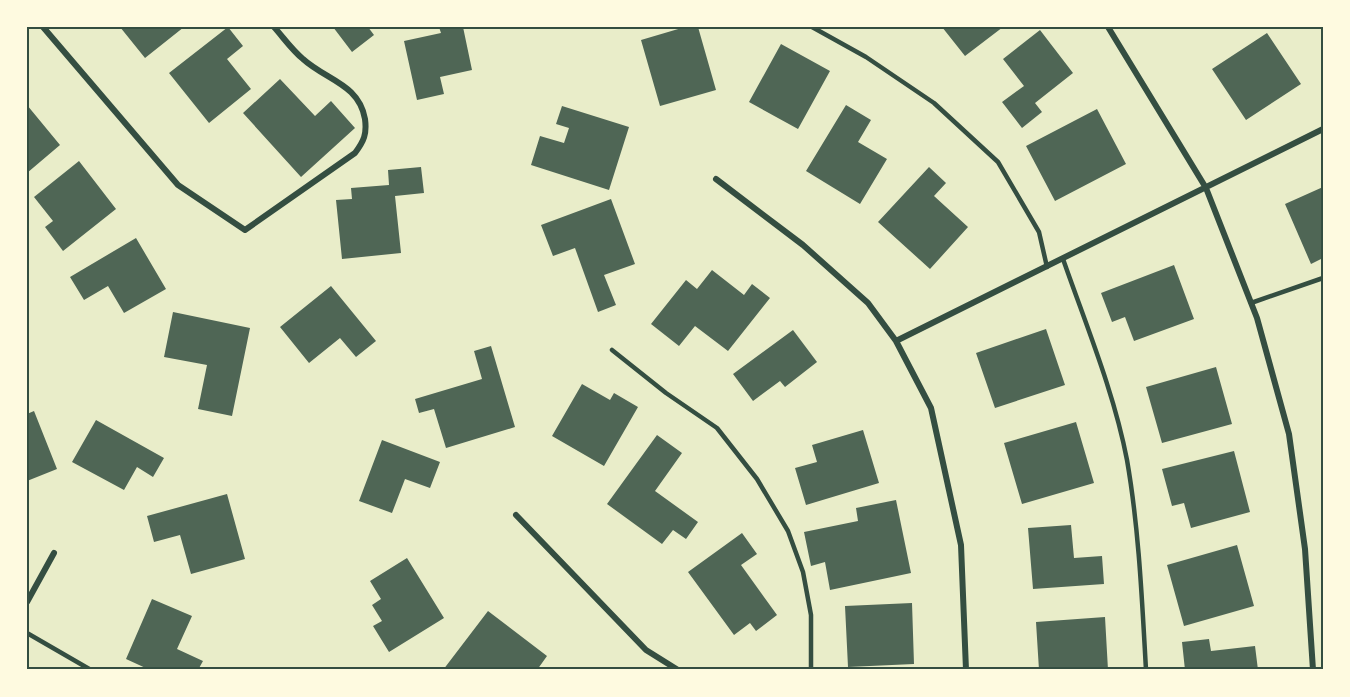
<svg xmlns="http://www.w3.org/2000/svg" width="1350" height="697" viewBox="0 0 1350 697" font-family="Rubik,sans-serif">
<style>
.building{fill:#4f6655}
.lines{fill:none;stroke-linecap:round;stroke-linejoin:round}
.service{stroke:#344e41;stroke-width:4.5}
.minor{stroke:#344e41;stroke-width:6}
.neatline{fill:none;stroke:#344e41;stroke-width:2}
</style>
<rect width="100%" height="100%" fill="#e9edc9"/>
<path class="building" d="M120,27H184L145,58Z
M228,27L243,46L227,59L251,89L209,123L169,73Z
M333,27H368L374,35L352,52Z
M439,27H463L472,70L440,77L444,94L417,100L404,41L441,33Z
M685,27H698L716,90L660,106L641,40Z
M942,27H1003L965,56Z
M1040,30L1073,73L1035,103L1042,112L1022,128L1002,102L1024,86L1003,59Z
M1267,33L1301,84L1246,120L1212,69Z
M781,44L830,71L798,129L749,102Z
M280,79L315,116L331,101L355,128L301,177L243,113Z
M27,105L60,145L27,173Z
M846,105L871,120L858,142L887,159L860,204L806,171Z
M562,106L629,127L609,190L531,165L540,136L564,143L569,128L556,124Z
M1097,109L1126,164L1055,201L1026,146Z
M79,161L116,209L63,251L45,227L53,221L34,197Z
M421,167L424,193L395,196L401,253L342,259L336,200L352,199L351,188L389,185L388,170Z
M929,167L946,183L934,196L968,227L930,269L878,222Z
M1323,187V258L1311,264L1285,204Z
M611,199L635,264L604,275L616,305L598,312L575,248L553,256L541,225Z
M136,238L166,289L124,313L108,286L84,300L70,277Z
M1174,265L1194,319L1134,341L1125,317L1112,322L1101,293Z
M712,270L744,295L752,284L770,298L728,351L695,326L679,346L651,324L686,280L697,289Z
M331,286L376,341L356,357L340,338L309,363L280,327Z
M173,312L250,328L232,416L198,409L207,365L164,357Z
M1046,329L1065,385L995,408L976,353Z
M793,330L817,362L785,387L780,381L753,401L733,374Z
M491,346L515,427L446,448L434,409L419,413L415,399L482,379L474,351Z
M1216,367L1232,424L1162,443L1146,387Z
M582,384L610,400L614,393L638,407L604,466L552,436Z
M34,411L57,469L27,481V414Z
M96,420L164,458L153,477L137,467L124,490L72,462Z
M1076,422L1094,483L1022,504L1004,443Z
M863,430L879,483L806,505L795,468L817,462L812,445Z
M657,435L682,453L655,491L698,522L686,539L673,530L662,544L607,504Z
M382,440L440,462L430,488L405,479L392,513L359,501Z
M1234,451L1250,512L1191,528L1184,503L1172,506L1162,469Z
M227,494L245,559L191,574L180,535L154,542L147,516Z
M896,500L911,573L830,590L825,562L811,566L804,532L858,521L856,508Z
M1071,525L1074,558L1102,556L1104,584L1033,589L1028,528Z
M742,533L757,554L741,565L777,615L756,631L750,623L734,635L688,572Z
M1237,545L1254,606L1184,626L1167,565Z
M407,558L444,618L389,652L373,626L382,621L372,605L381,599L370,581Z
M152,599L192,616L177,649L203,661L198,670H150L126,659Z
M912,603L914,664L848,667L845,606Z
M488,611L547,656L537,670H443Z
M1105,617L1108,670H1039L1036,622Z
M1209,639L1211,651L1255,646L1258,670H1185L1182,642Z"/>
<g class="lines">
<path class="service" d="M812,27L866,57L934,103L998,162L1039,232L1047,267
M1063,259C1086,325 1114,392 1127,460C1139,529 1142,600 1146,670
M1251,303L1323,278
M612,350L666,393L717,428L757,479L788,531L803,572L811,615V670
M27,633L91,670"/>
<path class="minor" d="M43,27L178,185L245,230L355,153C364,141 367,134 365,119C359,84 326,80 303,59C292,50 283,37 274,27
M1108,27L1206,188L1257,318L1289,434L1305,549L1313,670
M716,179L803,245L868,303L896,341L931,408L961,545L966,670
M896,341L1323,129
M516,515L646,650L678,670
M27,602L54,553"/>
</g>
<rect width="1350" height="697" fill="none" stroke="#fefae0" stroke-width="57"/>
<rect x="28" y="28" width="1294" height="640" class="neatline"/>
</svg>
